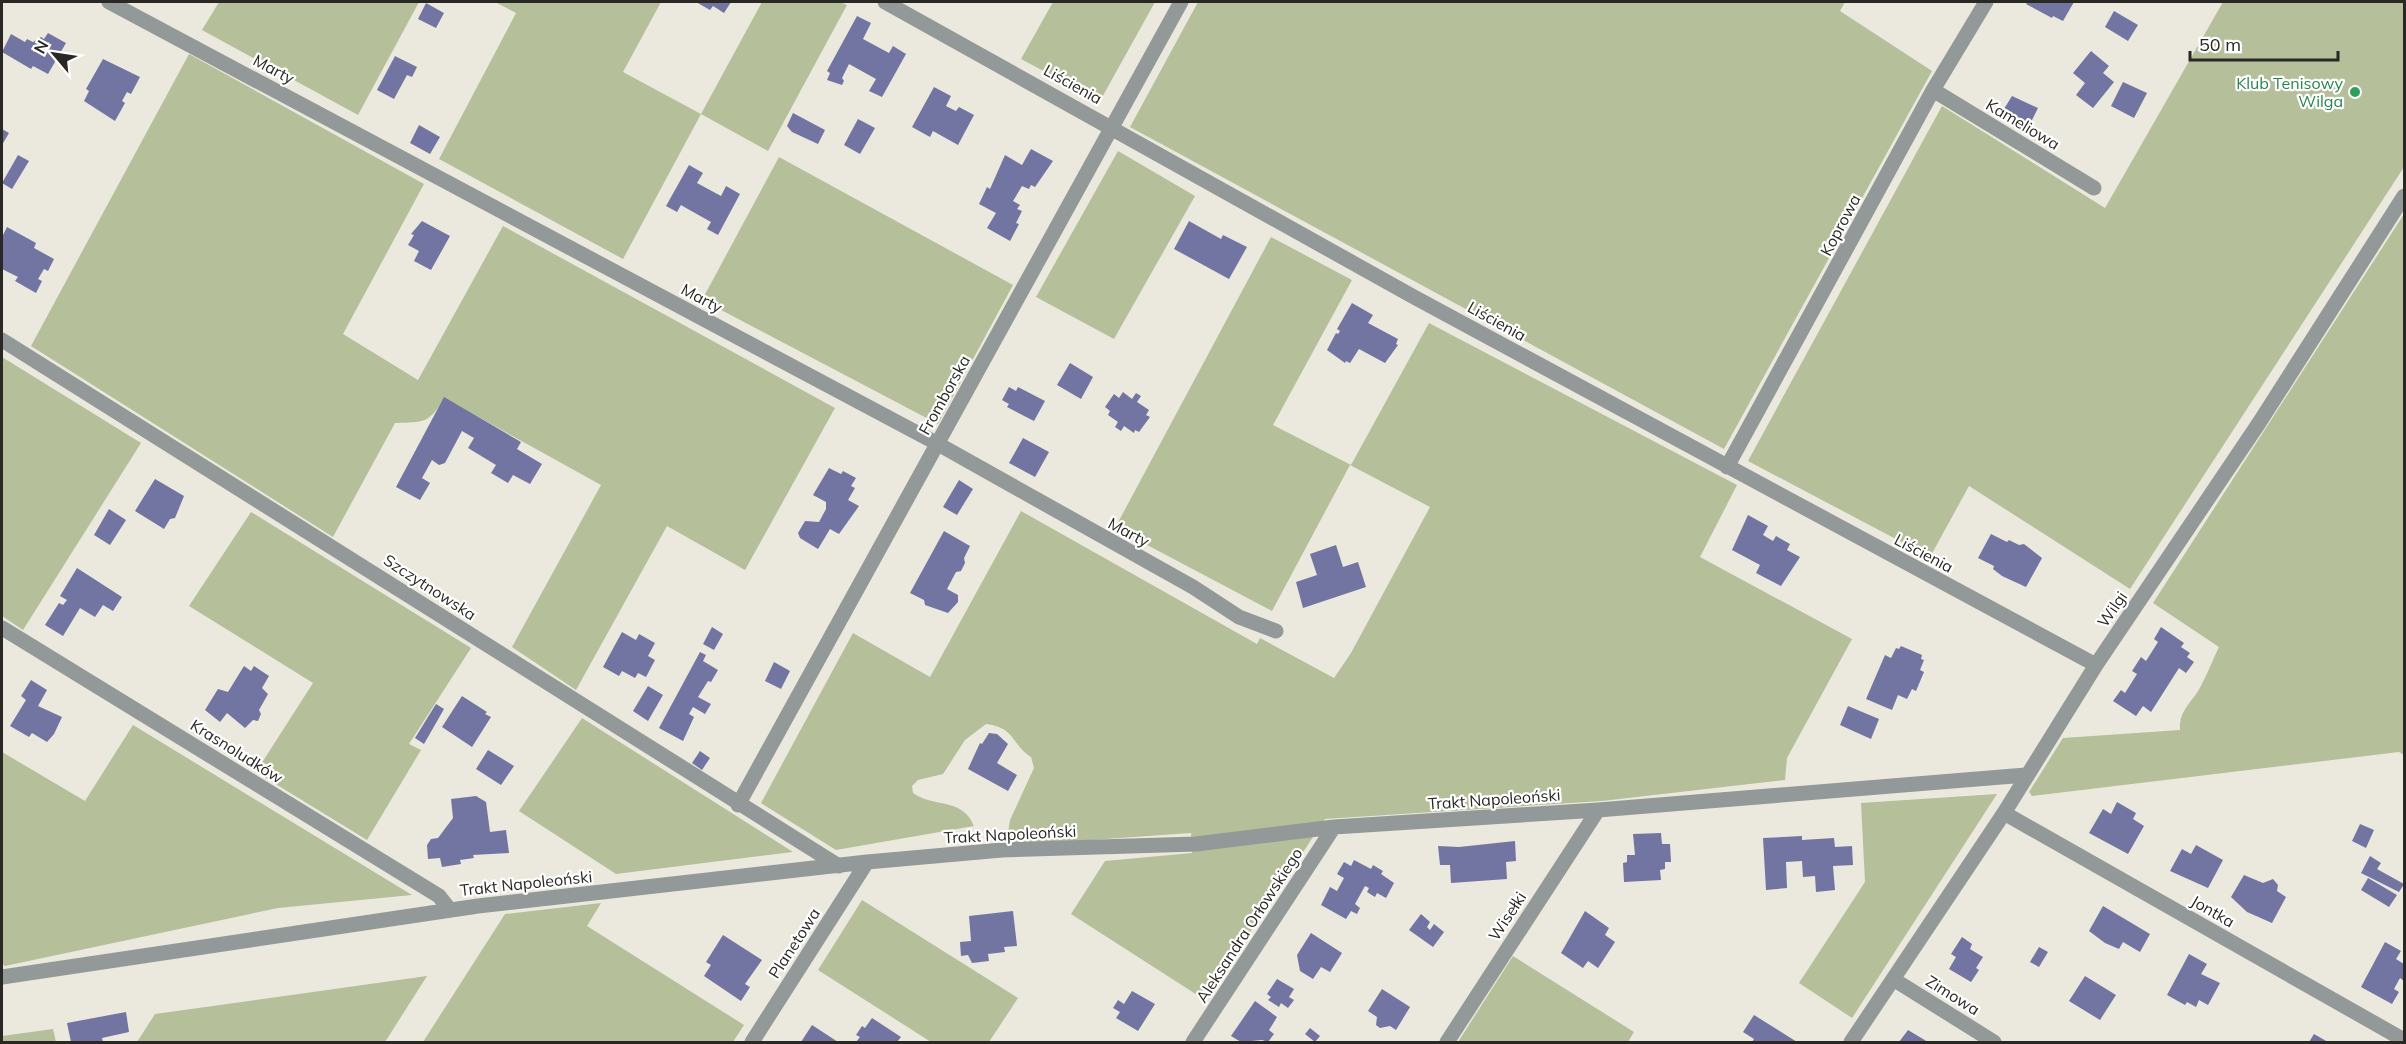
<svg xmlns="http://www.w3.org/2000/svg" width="2406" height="1044" viewBox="0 0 2406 1044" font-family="Mulish,sans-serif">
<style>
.green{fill:#b5bf9a}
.building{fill:#7274a2}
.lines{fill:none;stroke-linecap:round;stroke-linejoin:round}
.street{stroke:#939998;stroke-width:15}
.leisure-dot{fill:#2e9e5b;stroke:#fff;stroke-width:2}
.labels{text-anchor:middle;stroke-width:4.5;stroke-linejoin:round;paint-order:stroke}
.street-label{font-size:16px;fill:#292824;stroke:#fff}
.leisure-label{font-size:16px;fill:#27864d;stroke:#fff;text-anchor:end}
</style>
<rect width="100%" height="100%" fill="#ebe9de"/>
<path class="green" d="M219,2H419L358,115L202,30Z
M495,2H661L623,72L701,114L762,2H840L847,5L768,151L701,114L623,259L439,159L516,13Z
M1053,2H1155L1100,101L1021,59Z
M1198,2H1845L1840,11L1932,71L1724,449L1130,127Z
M2223,2H2404V167L2130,589L1969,486L1930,557L1748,461L1942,106L2105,208Z
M189,54L424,184L343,334L418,380L503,226L835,408L745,570L667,526L576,690L512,647L601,485L444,398C429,424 424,422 395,423L333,537L31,346Z
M1118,151L1195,196L1114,339L1036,297Z
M779,157L1013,285L938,424L702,300Z
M2404,214V755L2399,752L2032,796L2029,792L2063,738L2180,730C2179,712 2189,705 2198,691C2206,678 2212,661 2219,647L2153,603Z
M1271,237L1352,280L1273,425L1351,465L1429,323L1737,485L1700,557L1852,639L1787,758L1785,780L1602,801L1325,819L1205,1000L1071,914L1105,861L1192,853L1191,833L1006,846L1010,820L1034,768L1031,757C1010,743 1016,728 986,724L965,740L943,774L918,780L912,786L913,793C934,808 962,797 974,826L836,850L761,803L853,633L930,677L1021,511L1257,644L1260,638L1334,678L1351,653L1430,507L1350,465L1272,611L1115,528Z
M2,357L141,443L23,630L2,616Z
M251,512L471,648L409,744L421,750L367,840L256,772L313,683L189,606Z
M582,718L793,852L616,874L519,811Z
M133,725L412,895L278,908L5,966L2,964V752L85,801Z
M1997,794L1852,1018L1799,983L1865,882L1861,803Z
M862,900L1018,998L989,1042H931L818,970Z
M601,903L587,926L744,1025L733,1042H423L505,914Z
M1513,956L1634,1032L1628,1042H1458Z
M427,976L385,1042H137L155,1014Z
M53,1029L56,1042H2V1036Z"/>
<path class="building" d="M696,2H731L724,13L713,6L710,10Z
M2028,2H2074L2063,21L2053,16L2052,18L2026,4Z
M426,3L444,13L436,28L418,19Z
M2114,11L2138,25L2128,41L2105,27Z
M857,16L871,23L863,39L889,53L893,46L906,54L882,97L869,91L876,79L849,64L842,78L844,81L842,85L827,80L830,73L827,71Z
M48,33L66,43L48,74L33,66L31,69L2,52L11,34L25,42L27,39L33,42L41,37L44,39Z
M2091,51L2109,66L2103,73L2114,82L2093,108L2076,95L2085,83L2073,73Z
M395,56L417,67L412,77L407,75L394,99L377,90Z
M103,59L140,77L131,94L127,92L122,101L125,103L115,121L84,101L89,91L86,89Z
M2123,82L2147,93L2134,118L2111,106Z
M934,87L951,96L946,106L956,111L959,107L974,115L958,145L933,131L930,137L912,127Z
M2012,96L2038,108L2030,124L2004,109Z
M793,113L825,130L818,144L792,132L787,126Z
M858,119L875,128L860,154L844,145Z
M419,125L440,137L430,154L410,143Z
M2,129L9,133L2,145Z
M1031,149L1053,161L1035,187L1031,185L1029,189L1022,186L1013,201L1020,205L1017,209L1022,211L1016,223L1019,224L1010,241L987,228L996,213L979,204L987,187L990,189L1005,155L1022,165Z
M18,155L29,161L12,189L2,183Z
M689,165L703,173L697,183L721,196L726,186L740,194L718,235L707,229L711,222L686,208L681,205L677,212L666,206Z
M422,221L450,236L431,270L414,261L419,251L408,245L414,235L411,234Z
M1189,221L1221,239L1223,235L1247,247L1229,279L1174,249Z
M7,227L36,243L34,248L54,259L48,271L44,269L38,279L42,281L36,293L15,281L18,277L2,269V237Z
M1352,303L1373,315L1368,323L1398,339L1396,344L1398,345L1385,363L1359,349L1350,363L1346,361L1345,363L1327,350L1336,333L1338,334L1340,331L1337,329Z
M1070,363L1093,377L1081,399L1057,385Z
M1009,387L1016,391L1018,387L1045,401L1034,421L1007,407L1009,404L1002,400Z
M1123,392L1132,399L1136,393L1141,396L1137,402L1149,410L1146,415L1150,417L1139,432L1135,430L1134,433L1124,426L1121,431L1115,427L1118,422L1108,415L1110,411L1105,407L1114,394L1119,398Z
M444,397L521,442L517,449L542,464L530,484L513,475L508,483L491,473L496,465L468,448L474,438L462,431L445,463L439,465L432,460L422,478L430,483L420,500L396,487Z
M1023,438L1049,452L1035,477L1009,463Z
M829,468L841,474L843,471L856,478L851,486L855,488L848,500L859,506L839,534L830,529L818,549L800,538L798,533L805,521L819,522L826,509V502L813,495Z
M155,479L184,496L175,518L170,519L164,529L135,511Z
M959,480L973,489L957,515L943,507Z
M109,509L126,520L110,545L94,535Z
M1748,515L1768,526L1763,535L1773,541L1776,536L1790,544L1787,550L1800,557L1781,586L1756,573L1760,565L1732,550Z
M944,531L970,546L964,558L965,563L961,571L956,572L947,589L958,595V602L948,613L925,605L924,600L910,593Z
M1991,534L2007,542L2009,540L2019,545L2024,544L2042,558L2026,587L2002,576L1993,569L1994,566L1978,558Z
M1336,545L1343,567L1358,562L1366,587L1303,608L1296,582L1317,575L1310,554Z
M77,568L122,597L113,611L103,605L95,617L80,608L63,636L45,625L59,603L63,605L67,600L60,596Z
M712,627L723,634L714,650L703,644Z
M2161,627L2184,643L2181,647L2190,653L2187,657L2194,662L2186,673L2179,668L2151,712L2143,706L2136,716L2113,701L2121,690L2125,693L2137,674L2132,671L2141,657L2146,661L2158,642L2154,639Z
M622,632L636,640L639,634L655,643L648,656L655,660L646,677L638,673L635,678L622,671L619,676L603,667Z
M1901,646L1922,655L1921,659L1924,660L1920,670L1924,672L1916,691L1912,689L1907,699L1898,695L1892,710L1866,699L1885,655L1891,658L1896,648L1899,649Z
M700,652L706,655L703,661L718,670L711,682L708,681L698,697L711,704L705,714L693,707L689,714L694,717L683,741L659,728Z
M774,662L790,671L781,689L765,681Z
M244,666L251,671L254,666L269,676L262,688L268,694L259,710L261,714L258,721L253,720L245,728L227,713L220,722L205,710L218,689L228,692Z
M31,680L47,690L38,706L62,717L54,734L47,742L32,733L29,737L10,726L26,700L21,696Z
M648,686L663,695L648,721L633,711Z
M462,696L487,712L485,714L491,717L472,747L442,727Z
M436,704L444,709L424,744L415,738Z
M1848,706L1879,719L1871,739L1840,725Z
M989,733L997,734L1008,744L997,763L1017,775L1008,791L968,769L980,743L982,744Z
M488,750L514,766L501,785L476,769Z
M700,751L710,758L702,770L692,763Z
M476,796L486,802L490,832L506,830L509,853L473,855L474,858L460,860L461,864L442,867L440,858L428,859L427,845L431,839L438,838L453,818L451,799Z
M2117,802L2136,813L2133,819L2144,826L2128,854L2089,833L2103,809L2111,814Z
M2360,824L2374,830L2366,848L2352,841Z
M1661,833L1662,844H1670L1671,862H1665V869L1660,870L1661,880L1624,882L1623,863L1627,862V855H1635L1633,834Z
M1802,836V840L1834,838L1835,847L1852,846L1853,865L1833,866L1835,890L1816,892L1815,876L1803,877L1802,861L1786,862L1787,888L1766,890L1763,838Z
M1515,841L1516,861L1506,862L1507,879L1451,883L1450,865H1440L1438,846L1459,847Z
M2196,845L2223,860L2208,888L2170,871L2182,849L2191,854Z
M2370,856L2381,863L2377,869L2404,884L2399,892L2361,873Z
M1354,860L1371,869L1373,865L1383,871L1381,874L1394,883L1386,898L1377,893L1375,897L1367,892L1369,888L1365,886L1355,904L1360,908L1357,914L1351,911L1346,919L1321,905L1330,887L1337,891L1344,878L1337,874L1344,862L1351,866Z
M2244,875L2263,883L2273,879L2278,885L2277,891L2286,897L2272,923L2247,912L2231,897Z
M2368,878L2397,895L2389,907L2361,890Z
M2103,906L2150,934L2140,952L2123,942L2119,949L2105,943L2089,931Z
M1013,911L1017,946L1004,947L1005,952L988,954L989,961L972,963L968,955L961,956L960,942L971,941L969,916Z
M1585,911L1609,928L1605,935L1615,942L1598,968L1588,961L1583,968L1561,953Z
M1421,914L1430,922L1427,927L1430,930L1434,924L1444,932L1433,947L1409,930Z
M1311,933L1342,953L1330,972L1321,967L1313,979L1300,971L1297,955Z
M723,935L762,960L745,984L750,987L741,1001L704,976L711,965L706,962Z
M1962,937L1972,944L1970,949L1983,957L1976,968L1979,970L1971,982L1949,969L1956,957L1951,954Z
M2385,942L2401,951L2396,959L2404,964V981L2400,978L2394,989L2399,992L2392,1004L2361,987Z
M2039,947L2048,952L2039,967L2030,962Z
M2189,954L2207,964L2201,974L2220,983L2208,1005L2199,1000L2196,1007L2187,1002L2185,1005L2167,995Z
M2085,976L2116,995L2100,1020L2069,1001Z
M1277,979L1294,989L1289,997L1294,1000L1288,1008L1281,1003L1279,1007L1268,1000L1271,997L1267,994Z
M1382,989L1410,1007L1396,1030L1390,1026L1380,1028L1376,1025L1377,1017L1368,1011Z
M1132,991L1155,1004L1138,1031L1116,1018L1120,1012L1113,1008L1118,1000L1124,1004Z
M1255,1001L1277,1017L1269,1030L1274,1034L1268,1042L1262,1040L1241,1042L1231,1036Z
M126,1012L129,1032L102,1038L103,1042H71L67,1023Z
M1754,1015L1797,1042H1752L1754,1039L1743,1032Z
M872,1018L901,1037L897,1042H856L860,1037L856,1035L862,1026L865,1028Z
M812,1025L838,1042H801Z
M1310,1028L1320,1036L1315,1042L1305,1034Z
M1908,1030L1928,1042H1899Z
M2314,1034L2328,1042H2309Z"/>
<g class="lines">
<path class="street" d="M109,2L938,444L1193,587L1239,617L1276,631
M885,2L1414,297L2096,665
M1933,90L2094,188
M2,340L839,866
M1727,467L1933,90L1986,2
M2,628L439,896L450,910
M738,805L1181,2
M2004,813L2404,1040
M2,977L478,906L867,862L1002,850L1196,844L1334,827L1598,810L2026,775
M1893,979L1994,1042
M752,1042L867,862
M1193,1042L1334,827
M1447,1042L1598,810
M1851,1042L2004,813L2096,665L2259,423L2404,196"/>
</g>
<circle class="leisure-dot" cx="2355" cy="92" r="6"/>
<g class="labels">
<g class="street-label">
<text transform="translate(274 69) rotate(28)" y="6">Marty</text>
<text transform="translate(1073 84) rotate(29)" y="6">Liścienia</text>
<text transform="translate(2023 124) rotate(31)" y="6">Kameliowa</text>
<text transform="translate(1840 225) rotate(-62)" y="6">Koprowa</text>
<text transform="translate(702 298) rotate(28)" y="6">Marty</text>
<text transform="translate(1497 321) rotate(29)" y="6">Liścienia</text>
<text transform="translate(944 395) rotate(-61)" y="6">Fromborska</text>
<text transform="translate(1129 532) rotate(28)" y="6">Marty</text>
<text transform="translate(1924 553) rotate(28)" y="6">Liścienia</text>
<text transform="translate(430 587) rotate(33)" y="6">Szczytnowska</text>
<text transform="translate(2112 609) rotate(-56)" y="6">Wilgi</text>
<text transform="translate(237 751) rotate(32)" y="6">Krasnoludków</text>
<text transform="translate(1494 799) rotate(-4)" y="6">Trakt Napoleoński</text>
<text transform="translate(1010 834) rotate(-3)" y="6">Trakt Napoleoński</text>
<text transform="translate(526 883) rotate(-6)" y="6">Trakt Napoleoński</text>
<text transform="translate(2213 911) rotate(30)" y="6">Jontka</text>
<text transform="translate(1507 916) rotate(-57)" y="6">Wisełki</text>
<text transform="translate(1249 925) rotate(-57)" y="6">Aleksandra Orłowskiego</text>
<text transform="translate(794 943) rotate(-57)" y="6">Planetowa</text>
<text transform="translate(1953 995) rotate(32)" y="6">Zimowa</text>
</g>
<g class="leisure-label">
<text x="2343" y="89">Klub Tenisowy<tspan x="2343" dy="18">Wilga</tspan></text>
</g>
</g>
<rect width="2406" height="1044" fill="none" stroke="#292824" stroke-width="6"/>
<g transform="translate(54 54) rotate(299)" stroke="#ffffff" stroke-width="4.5" paint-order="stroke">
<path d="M0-4.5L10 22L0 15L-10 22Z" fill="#292824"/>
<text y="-9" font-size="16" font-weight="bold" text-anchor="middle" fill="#292824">N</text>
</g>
<path d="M2190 51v9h148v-9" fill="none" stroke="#292824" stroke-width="3"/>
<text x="2199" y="51" font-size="18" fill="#292824" stroke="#ffffff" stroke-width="4.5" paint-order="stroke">50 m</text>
</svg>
